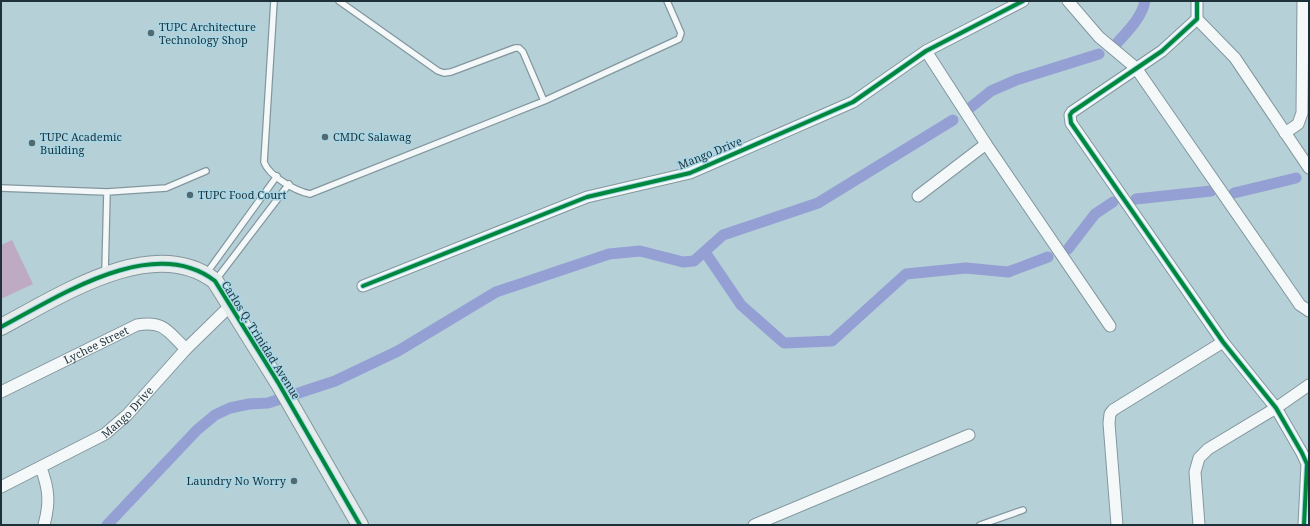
<svg xmlns="http://www.w3.org/2000/svg" width="1310" height="526" viewBox="0 0 1310 526" font-family="'Noto Serif',serif">
<style>
.green{fill:#beabc3}
.lines{fill:none;stroke-linecap:round;stroke-linejoin:round}
.canal{stroke:#94a0d4;stroke-width:11}
.lane-casing{stroke:#83979e;stroke-width:8}
.street-casing{stroke:#83979e;stroke-width:13}
.secondary-casing{stroke:#83979e;stroke-width:18}
.lane{stroke:#f4f8f9;stroke-width:5.5}
.street{stroke:#f4f8f9;stroke-width:11}
.secondary{stroke:#e6ecec;stroke-width:16}
.cycleway-casing{stroke:#a7d7e7;stroke-width:6}
.cycleway{stroke:#00873e;stroke-width:4}
.poi-dot{fill:#536970;stroke:#a7d7e7;stroke-width:1.5}
.labels{text-anchor:middle;stroke-width:3;stroke-linejoin:round;paint-order:stroke}
.poi-label{font-size:11px;fill:#1e3138;stroke:#a7d7e7;text-anchor:start}
.street-label{font-size:11px;fill:#1e3138;stroke:#a7d7e7}
</style>
<rect width="100%" height="100%" fill="#b6d0d8"/>
<path class="green" d="M12,240L33,284L1,299V245Z"/>
<g class="lines">
<path class="canal" d="M1117,43C1128,31 1142,17 1145,1
M971,107L991,91L1016,80L1099,54
M1234,193L1296,178
M1136,199L1211,191
M1068,249L1095,214L1113,202
M705,252L741,305L784,343L832,341L906,274L966,268L1008,272L1048,257
M107,525L197,430L215,415L230,408L249,404L268,403L335,381L398,351L496,292L609,254L640,251L683,262L694,261L723,235L818,203L953,120"/>
<g class="lane-casing">
<path id="lane" d="M274,1L264,162C269,176 295,191 310,194L544,101L679,39L681,33L667,1
M339,1L438,71L444,73L451,72L515,48H519L523,52L544,101
M1,188L107,192L166,188L206,171
M105,273L107,192
M206,274L277,176
M215,281L289,184
M980,525L1023,510"/>
</g>
<g class="street-casing">
<g id="street">
<path d="M1068,1L1099,37L1136,68L1300,305L1309,311"/>
<path d="M1197,1V19L1162,51L1072,112L1070,115L1071,123L1223,342L1276,408L1302,453L1307,464L1304,525"/>
<path d="M1197,19L1235,58L1309,168"/>
<path d="M926,51L986,144L1110,326"/>
<path d="M1285,133L1298,124L1302,113L1303,1"/>
<path d="M918,196L986,144"/>
<path d="M363,286L587,197L690,173L853,102L926,51L1023,1"/>
<path id="s1" d="M1,392L137,325C164,320 168,332 186,349"/>
<path d="M41,468C49,489 50,503 44,525"/>
<path id="s2" d="M1,487L105,434L127,415L186,349L230,306"/>
<path d="M754,525L969,435"/>
<path d="M1117,525L1109,423L1110,414L1113,410L1223,342"/>
<path d="M1199,525L1195,472L1199,458L1208,449L1276,408L1309,385"/>
</g>
</g>
<g class="secondary-casing">
<path id="secondary" d="M1,327C58,297 153,233 215,281L279,384L360,525"/>
</g>
<use href="#lane" class="lane"/>
<use href="#street" class="street"/>
<use href="#secondary" class="secondary"/>
<g class="cycleway-casing">
<path id="cycleway" d="M1197,1V19L1162,51L1072,112L1070,115L1071,123L1223,342L1276,408L1302,453L1307,464L1304,525
M363,286L587,197L690,173L853,102L926,51L1023,1
M1,327C58,297 153,233 215,281L279,384L360,525"/>
</g>
<use href="#cycleway" class="cycleway"/>
</g>
<g class="poi-dot">
<circle cx="151" cy="33" r="4"/>
<circle cx="325" cy="137" r="4"/>
<circle cx="32" cy="143" r="4"/>
<circle cx="190" cy="195" r="4"/>
<circle cx="294" cy="481" r="4"/>
</g>
<g class="labels">
<g class="poi-label">
<text x="159" y="31">TUPC Architecture<tspan x="159" dy="13">Technology Shop</tspan></text>
<text x="40" y="141">TUPC Academic<tspan x="40" dy="13">Building</tspan></text>
<text x="333" y="141">CMDC Salawag</text>
<text x="198" y="199">TUPC Food Court</text>
<text x="286" y="485" text-anchor="end">Laundry No Worry</text>
</g>
<g class="street-label">
<text transform="translate(710 153) rotate(-22)" y="4">Mango Drive</text>
<text transform="translate(261 340) rotate(58)" y="4">Carlos Q. Trinidad Avenue</text>
<text dy="4" stroke="none"><textPath href="#s1" startOffset="106">Lychee Street</textPath></text>
<text dy="4" stroke="none"><textPath href="#s2" startOffset="148">Mango Drive</textPath></text>
</g>
</g>
<rect width="1310" height="526" fill="none" stroke="#1e3138" stroke-width="4"/>
</svg>
